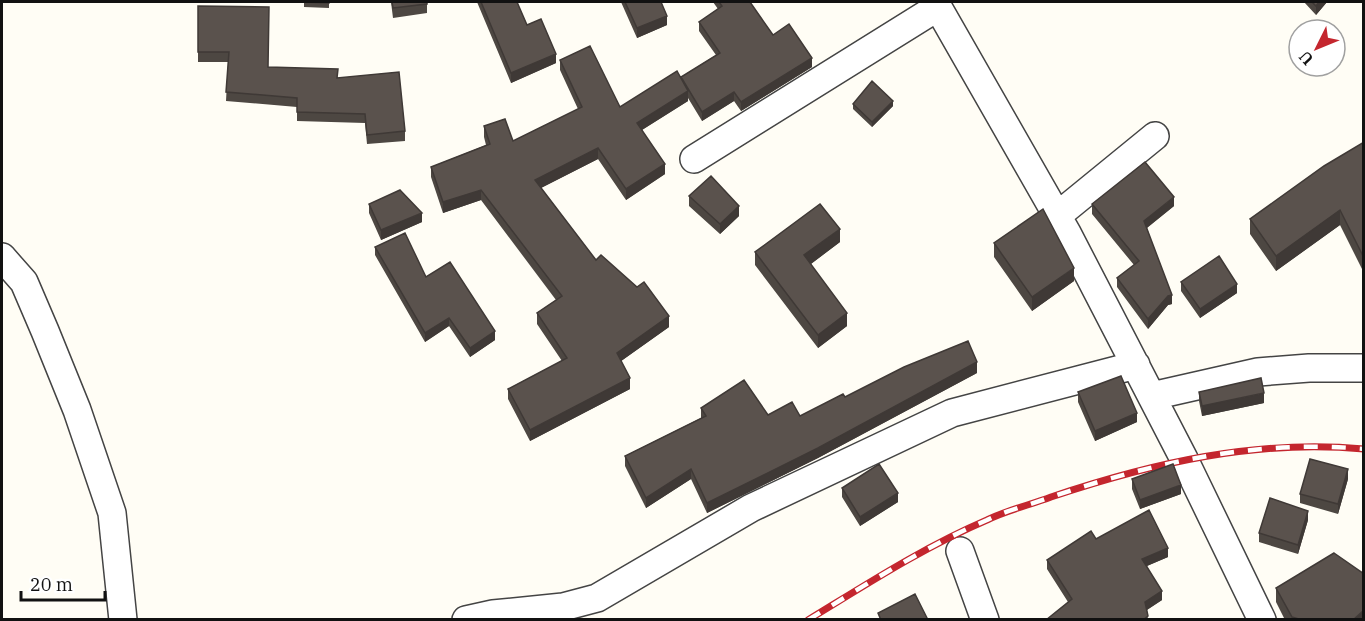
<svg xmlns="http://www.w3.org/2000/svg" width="1365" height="621" viewBox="0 0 1365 621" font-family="'IBM Plex Serif',serif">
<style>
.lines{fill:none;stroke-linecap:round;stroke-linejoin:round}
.street-casing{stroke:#444;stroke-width:30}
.street{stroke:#fff;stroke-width:27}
.rail-casing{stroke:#c4262e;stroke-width:7}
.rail{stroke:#fff;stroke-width:4.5;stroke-dasharray:14;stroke-linecap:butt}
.wall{fill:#4d4742}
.shaded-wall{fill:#3f3936}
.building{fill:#5a524d;stroke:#3f3936;stroke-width:1.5}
</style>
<rect width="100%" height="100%" fill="#fffdf5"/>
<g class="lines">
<g class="street-casing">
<path id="street" d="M935,2L1067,233L1184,459L1262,620
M694,159L938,7
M1057,216L1155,136
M2,257L24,282L45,331L77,410L112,513L123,620
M1152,396L1258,372L1309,368H1364
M960,551L985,620
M466,620L493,614L563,607L597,598L751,508L952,413L1136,365"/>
</g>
<use href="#street" class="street"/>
<g class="rail-casing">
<path id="rail" d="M808,620C867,584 924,547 987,520C1007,510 1030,505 1051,497C1152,463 1256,439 1364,449"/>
</g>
<use href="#rail" class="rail"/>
</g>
<path class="wall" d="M304,2H329V8L304,7Z
M391,2H427V13L393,18Z
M477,2H517L527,25L556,63L511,83Z
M621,2H661L667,25L637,38Z
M713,2H750L773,35L812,67L741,111L734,101L702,121L688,98V101L642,130L665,174L626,200L598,159L541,188L596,260L669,327L621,361L630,389L530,441L508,399V389L562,361L537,324V313L556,300L481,200L443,213L431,177V167L486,145L484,137V126L513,141L578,109L560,70V60L620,107L681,78V77L716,55L699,31V22L718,9Z
M1304,2H1327L1316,15Z
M198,6L268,67L338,78L405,131V141L367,144L365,123L297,121V107L226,101L228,62H198Z
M853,104L893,106L872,127L853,109Z
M1364,142V273L1340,225L1276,271L1250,234V219Z
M689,196L739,216L720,234L689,206Z
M369,204L422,222L381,240L369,213Z
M1092,204L1174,206L1147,228L1172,304L1168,305L1148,329L1117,287V278L1134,265L1092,214Z
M840,242L811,264L847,326L818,348L755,265V252Z
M994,243L1074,281L1032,311L994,257Z
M375,247L426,277L495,340L470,357L449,326L425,342L375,255Z
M1181,282L1237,293L1200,318L1181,291Z
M977,373L818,458L707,513L691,479L646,508L625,466V456L701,418V408L768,415L800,416L845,397Z
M1078,392L1137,422L1095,441L1078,402Z
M1199,392L1264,403L1202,416L1199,401Z
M1132,479L1181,494L1140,509L1132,489Z
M1348,479L1338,514L1300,503V494Z
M842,488L898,502L860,526L842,497Z
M1308,520L1298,554L1259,542V533Z
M1096,539L1168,557L1147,566L1162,600L1147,610L1148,620L1068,602L1047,569V560Z
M1276,588L1364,620H1285L1276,602Z"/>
<path class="shaded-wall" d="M1319,2H1327L1316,15V6Z
M667,16V25L637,38V28Z
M556,54V63L511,83V73Z
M812,58V67L741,111V102Z
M688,91V101L637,133V123Z
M734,92V101L702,121V112Z
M893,101V106L872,127V122Z
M598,148V159L535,191V180Z
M665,164V174L626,200V189Z
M481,190V200L443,213V202Z
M1174,197V206L1144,230V221Z
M739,206V216L720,234V224Z
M1340,210V225L1276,271V256Z
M422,213V222L381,240V230Z
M840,229V242L804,269V255Z
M1074,268V281L1032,311V297Z
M1237,284V293L1200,318V309Z
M1172,295V304L1168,305L1148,329V319L1168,296Z
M847,313V326L818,348V335Z
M669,316V327L617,364V353Z
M449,318V326L425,342V333Z
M495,331V340L470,357V348Z
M977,362V373L818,458L707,513V503Z
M630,378V389L530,441V430Z
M1264,393V403L1202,416V406Z
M1137,413V422L1095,441V431Z
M691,469V479L646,508V498Z
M1348,469V479L1338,514V504Z
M1181,485V494L1140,509V500Z
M898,493V502L860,526V517Z
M1308,511V520L1298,554V545Z
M1168,548V557L1142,568V559Z
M1162,591V600L1145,611V602Z
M1364,610V620H1353Z"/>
<path class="building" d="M304,2H329V3Z
M392,2H427V4L393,8Z
M481,2H517L527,25L541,19L556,54L511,73Z
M625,2H661L667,16L637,28Z
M719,2H750L773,35L789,24L812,58L741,102L734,92L702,112L681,77L720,53L699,22L722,6Z
M1312,2H1319L1316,6Z
M198,6L269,7L268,67L338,69L337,78L399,72L405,131L367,135L365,114L297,112V98L226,92L229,52H198Z
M590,46L620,107L677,71L688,91L637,123L665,164L626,189L598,148L535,180L596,260L601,255L637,287L644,282L669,316L617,353L630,378L530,430L508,389L567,358L537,313L562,296L481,190L443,202L431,167L490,144L484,126L505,119L513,141L582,107L560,60Z
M872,81L893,101L872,122L853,104Z
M1364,142V258L1340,210L1276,256L1250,219L1324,166Z
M1145,162L1174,197L1144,221L1172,295L1168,296L1148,319L1117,278L1139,261L1092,204Z
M711,176L739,206L720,224L689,196Z
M400,190L422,213L381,230L369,204Z
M820,204L840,229L804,255L847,313L818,335L755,252Z
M1043,209L1074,268L1032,297L994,243Z
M405,233L426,277L450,262L495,331L470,348L449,318L425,333L375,247Z
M1219,256L1237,284L1200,309L1181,282Z
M968,341L977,362L818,448L707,503L691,469L646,498L625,456L706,416L701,408L744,380L768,415L792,402L800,416L843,394L845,397L904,367Z
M1121,376L1137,413L1095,431L1078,392Z
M1261,378L1264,393L1202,406L1199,392Z
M1310,459L1348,469L1338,504L1300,494Z
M879,464L898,493L860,517L842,488Z
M1173,464L1181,485L1140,500L1132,479Z
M1270,498L1308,511L1298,545L1259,533Z
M1149,510L1168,548L1142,559L1162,591L1145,602L1148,616L1143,620H1046L1072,599L1047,560L1091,531L1096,539Z
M1334,553L1364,574V610L1353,620H1302L1292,617L1276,588Z
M915,594L928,620H881L878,613Z"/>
<rect width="1365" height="621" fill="none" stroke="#111111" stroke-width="6"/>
<g transform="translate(1317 48) rotate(227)"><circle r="28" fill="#ffffff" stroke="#a0a0a0" stroke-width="1.5"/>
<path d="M0-4.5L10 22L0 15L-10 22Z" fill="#c4262e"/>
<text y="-9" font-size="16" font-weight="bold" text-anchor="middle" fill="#111111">U</text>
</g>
<path d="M21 591v9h84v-9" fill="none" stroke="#111111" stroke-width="3"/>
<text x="30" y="591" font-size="18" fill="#111111" stroke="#ffffff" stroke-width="4.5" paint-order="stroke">20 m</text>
</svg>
